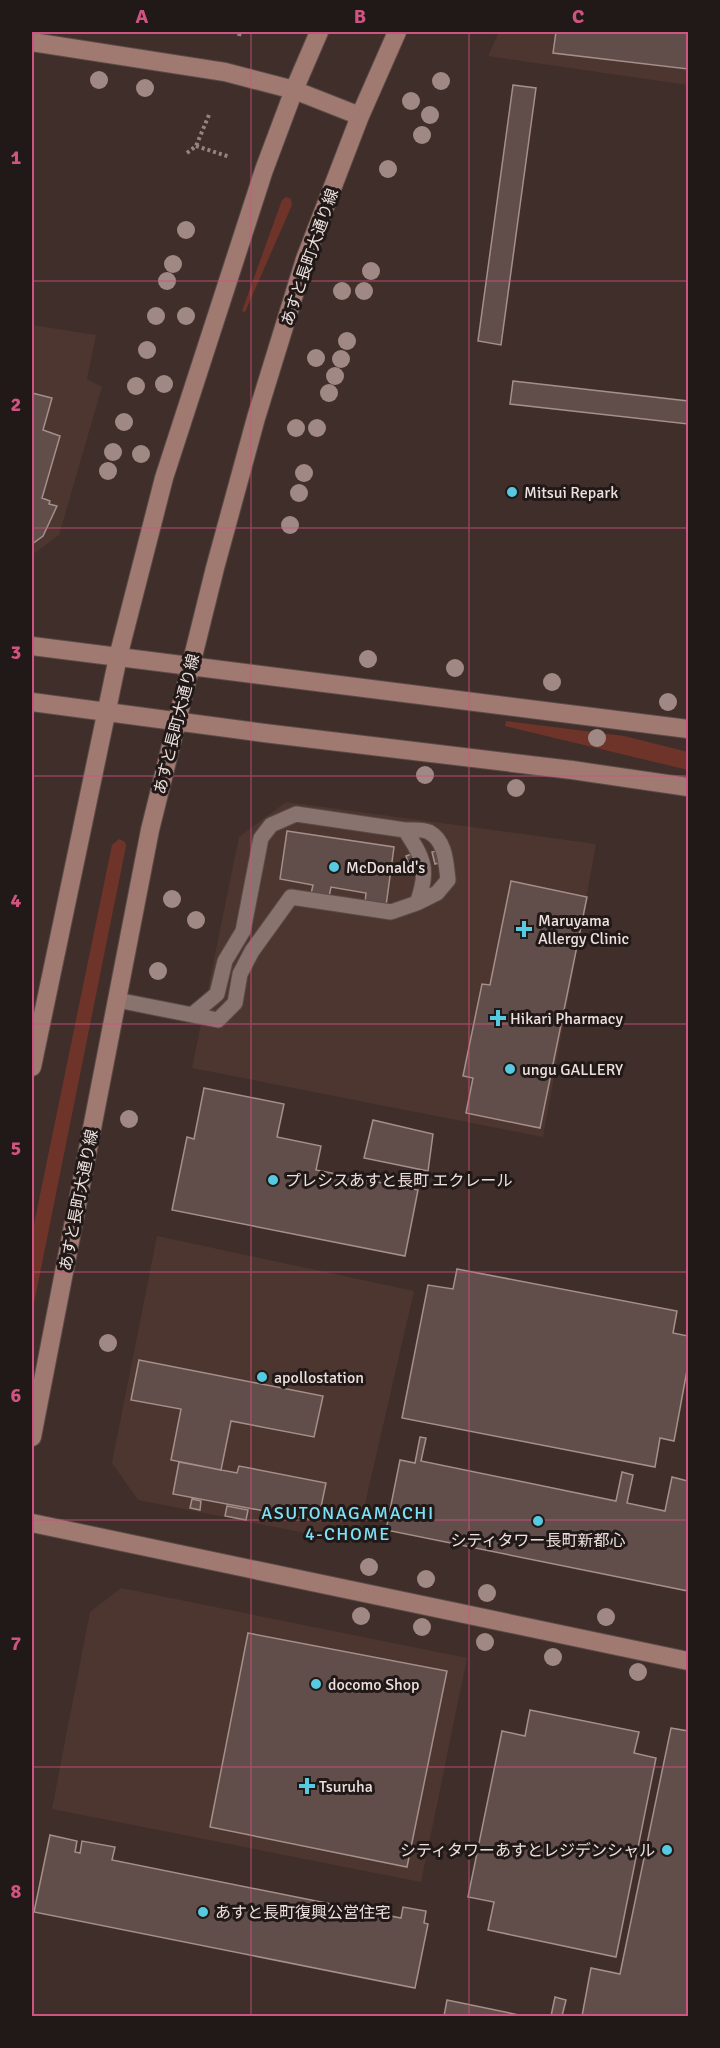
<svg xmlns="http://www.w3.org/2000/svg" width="720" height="2048" viewBox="0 0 720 2048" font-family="Signika,'Noto Sans JP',sans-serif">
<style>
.built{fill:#4e3630}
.green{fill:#6f3429}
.building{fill:#614d49;stroke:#a58f8a;stroke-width:1.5}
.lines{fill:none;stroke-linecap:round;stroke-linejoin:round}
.lane-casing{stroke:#5a4b48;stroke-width:17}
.secondary-casing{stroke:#5a4b48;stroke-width:20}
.path{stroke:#948481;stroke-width:4;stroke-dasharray:3 3;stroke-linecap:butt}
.lane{stroke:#88736e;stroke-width:15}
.secondary{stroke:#a07970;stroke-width:18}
.tree{fill:#a08984}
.grid{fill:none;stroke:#cf5482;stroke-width:1.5;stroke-opacity:0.55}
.poi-dot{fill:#55cae0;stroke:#211917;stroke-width:2}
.labels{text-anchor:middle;stroke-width:6;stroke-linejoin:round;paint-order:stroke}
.street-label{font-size:16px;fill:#ede0de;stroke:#211917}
.poi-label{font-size:16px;fill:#ede0de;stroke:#211917;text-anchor:start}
.neighbourhood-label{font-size:18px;letter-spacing:1.5px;fill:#7ce2f7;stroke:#211917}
.neatline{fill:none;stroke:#cf5482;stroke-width:2}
.grid-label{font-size:20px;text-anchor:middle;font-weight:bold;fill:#cf5482}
</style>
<rect width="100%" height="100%" fill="#402e2a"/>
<path class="built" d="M499,32H688V85L488,56Z
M32,325L96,335L87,379L102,387L59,535L32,555Z
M286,802L596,844L543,1137L192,1068L239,837Z
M157,1236L414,1291L356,1543L138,1500L112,1463Z
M121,1588L467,1658L421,1882L52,1809L90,1612Z"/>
<path class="green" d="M286,197L291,199L292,205L245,312L242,311L282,200Z
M506,721L624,736L688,752V770L505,726Z
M119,839L125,842L126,846L32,1313V1234L112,845Z"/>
<path class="building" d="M556,32H688V69L553,53Z
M513,85L536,88L501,345L478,341Z
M513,381L688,401V424L510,404Z
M32,393L52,398L43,430L60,436L42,498L50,501L49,504L57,506L43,536L32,544Z
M287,831L394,847L386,906L365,903L366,893L331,887L329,897L311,894L313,885L280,879Z
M441,850L443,862L435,864L432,852Z
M415,853L420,864L410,868L406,856Z
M511,881L587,897L540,1128L466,1113L473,1078L463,1076L482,984L490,985Z
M204,1088L284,1104L277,1137L321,1146L316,1170L418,1190L405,1256L172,1210L187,1137L194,1139Z
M373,1120L433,1134L428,1171L364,1158Z
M457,1269L677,1311L673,1333L688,1336V1365L674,1441L660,1438L655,1467L402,1418L428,1285L453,1289Z
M139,1360L323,1396L314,1437L231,1421L221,1470L171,1460L181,1409L131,1400Z
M420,1437L426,1438L421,1461L616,1501L622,1472L633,1475L627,1503L665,1511L672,1477L688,1481V1591L386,1530L400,1460L415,1463Z
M179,1462L237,1473L239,1466L326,1483L318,1521L173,1494Z
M192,1499L201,1501L200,1510L190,1508Z
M227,1506L248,1510L246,1520L225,1516Z
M248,1633L447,1671L407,1867L210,1827Z
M530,1710L639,1732L634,1753L656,1758L616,1957L488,1930L494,1902L468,1897L502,1731L525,1736Z
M671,1728L688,1731V2016H582L591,1968L620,1974Z
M50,1835L77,1841L75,1852L80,1853L82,1841L115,1847L112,1860L401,1918L403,1907L426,1911L424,1923L428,1924L415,1988L34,1912Z
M555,1997L566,2000L562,2016H551Z
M447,2000L524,2016H444Z"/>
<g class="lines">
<g class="lane-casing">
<path id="lane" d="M405,830C412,830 423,829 429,832C446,841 446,864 448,880L437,893L417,903
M117,1000L218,1020L235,1003L240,974L252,951L291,897L391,912L417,903C430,869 423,858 405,830L296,814L271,825L261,838L243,931L225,961L217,994L193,1014"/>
</g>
<g class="secondary-casing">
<path id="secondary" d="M32,42L225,72L294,90L360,116
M32,646L688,729
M32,702L264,733L572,770L688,787
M32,1067L118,657L164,478L264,170L294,90L319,32
M32,1437L150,830L215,568L256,418L305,259L360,116L397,32
M32,1523L688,1661"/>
</g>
<path class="path" d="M239,36L240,32
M196,146L230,157
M187,153L196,146L209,115"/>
<use href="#lane" class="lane"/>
<use href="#secondary" class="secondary"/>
</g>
<g class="tree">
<circle cx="99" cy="80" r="9"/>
<circle cx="441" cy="81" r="9"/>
<circle cx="145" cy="88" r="9"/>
<circle cx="411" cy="101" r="9"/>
<circle cx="430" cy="115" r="9"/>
<circle cx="422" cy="135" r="9"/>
<circle cx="388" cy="169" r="9"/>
<circle cx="186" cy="230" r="9"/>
<circle cx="173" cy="264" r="9"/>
<circle cx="371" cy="271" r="9"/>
<circle cx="167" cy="281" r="9"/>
<circle cx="342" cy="291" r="9"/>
<circle cx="364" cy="291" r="9"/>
<circle cx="156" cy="316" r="9"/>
<circle cx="186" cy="316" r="9"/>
<circle cx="347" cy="341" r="9"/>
<circle cx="147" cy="350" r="9"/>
<circle cx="316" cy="358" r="9"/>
<circle cx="341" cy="359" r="9"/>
<circle cx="335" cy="376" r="9"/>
<circle cx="164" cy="384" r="9"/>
<circle cx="136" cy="386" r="9"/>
<circle cx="329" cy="393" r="9"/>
<circle cx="124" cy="422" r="9"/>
<circle cx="296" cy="428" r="9"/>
<circle cx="317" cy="428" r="9"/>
<circle cx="113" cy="452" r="9"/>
<circle cx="141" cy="454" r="9"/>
<circle cx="108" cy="471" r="9"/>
<circle cx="304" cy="473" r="9"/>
<circle cx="299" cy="493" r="9"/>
<circle cx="290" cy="525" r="9"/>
<circle cx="368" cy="659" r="9"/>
<circle cx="455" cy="668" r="9"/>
<circle cx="552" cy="682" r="9"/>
<circle cx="668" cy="702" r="9"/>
<circle cx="597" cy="738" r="9"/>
<circle cx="425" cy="775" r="9"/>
<circle cx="516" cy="788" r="9"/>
<circle cx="172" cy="899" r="9"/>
<circle cx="196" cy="920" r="9"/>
<circle cx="158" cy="971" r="9"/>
<circle cx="129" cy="1119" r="9"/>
<circle cx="108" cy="1343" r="9"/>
<circle cx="369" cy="1567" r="9"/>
<circle cx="426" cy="1579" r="9"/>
<circle cx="487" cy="1593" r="9"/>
<circle cx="361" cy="1616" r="9"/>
<circle cx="606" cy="1617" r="9"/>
<circle cx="422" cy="1627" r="9"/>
<circle cx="485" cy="1642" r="9"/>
<circle cx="553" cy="1657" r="9"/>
<circle cx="638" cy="1672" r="9"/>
</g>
<path class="grid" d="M251,32V2016M469,32V2016M32,281H688M32,528H688M32,776H688M32,1024H688M32,1272H688M32,1520H688M32,1767H688"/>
<g class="poi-dot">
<circle cx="512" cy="492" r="6"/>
<circle cx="334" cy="867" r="6"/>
<path d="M521 920h6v6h6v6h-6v6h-6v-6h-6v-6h6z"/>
<path d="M495 1009h6v6h6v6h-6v6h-6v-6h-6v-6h6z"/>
<circle cx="510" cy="1069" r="6"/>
<circle cx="273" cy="1180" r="6"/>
<circle cx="262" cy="1377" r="6"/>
<circle cx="538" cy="1521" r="6"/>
<circle cx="316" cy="1684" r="6"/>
<path d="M304 1777h6v6h6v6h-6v6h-6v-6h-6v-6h6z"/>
<circle cx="667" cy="1850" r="6"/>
<circle cx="203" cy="1912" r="6"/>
</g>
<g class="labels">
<g class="street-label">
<text transform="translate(309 257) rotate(-71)" y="6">あすと長町大通り線</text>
<text transform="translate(176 724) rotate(-76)" y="6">あすと長町大通り線</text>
<text transform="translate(78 1200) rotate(-79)" y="6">あすと長町大通り線</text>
</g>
<g class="poi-label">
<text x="524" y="498">Mitsui Repark</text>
<text x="346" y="873">McDonald's</text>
<text x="538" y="926">Maruyama<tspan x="538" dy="18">Allergy Clinic</tspan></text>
<text x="510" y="1024">Hikari Pharmacy</text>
<text x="522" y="1075">ungu GALLERY</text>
<text x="285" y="1186">プレシスあすと長町 エクレール</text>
<text x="274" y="1383">apollostation</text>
<text x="538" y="1546" text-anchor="middle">シティタワー長町新都心</text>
<text x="328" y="1690">docomo Shop</text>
<text x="319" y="1792">Tsuruha</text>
<text x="655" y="1856" text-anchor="end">シティタワーあすとレジデンシャル</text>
<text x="215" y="1918">あすと長町復興公営住宅</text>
</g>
<g class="neighbourhood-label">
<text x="348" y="1519">ASUTONAGAMACHI<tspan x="348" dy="21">4-CHOME</tspan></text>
</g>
</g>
<rect width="720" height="2048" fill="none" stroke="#211917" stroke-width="66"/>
<rect x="33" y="33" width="654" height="1982" class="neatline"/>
<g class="grid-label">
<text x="142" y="23">A</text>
<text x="360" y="23">B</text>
<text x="578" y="23">C</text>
<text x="16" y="164">1</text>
<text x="16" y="411">2</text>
<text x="16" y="659">3</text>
<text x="16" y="907">4</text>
<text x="16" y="1155">5</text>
<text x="16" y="1402">6</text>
<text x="16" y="1650">7</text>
<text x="16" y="1898">8</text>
</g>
</svg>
